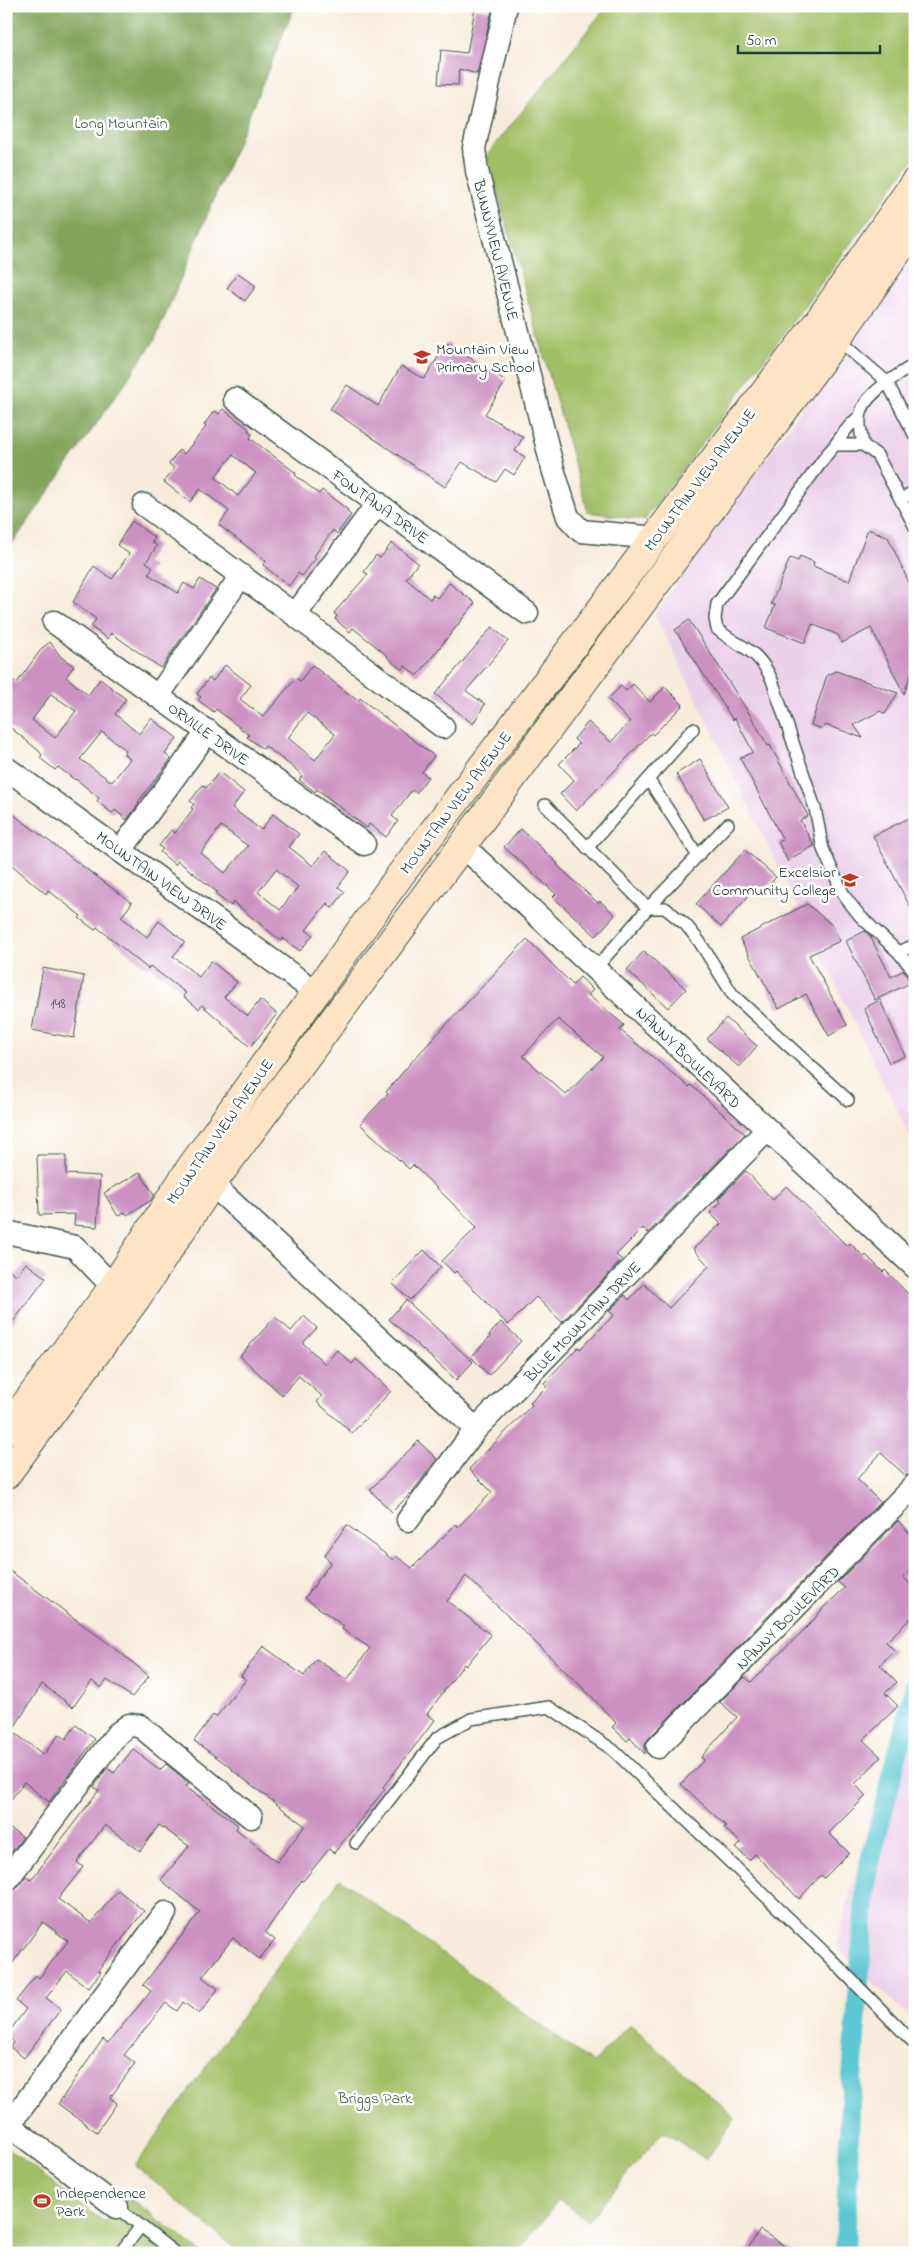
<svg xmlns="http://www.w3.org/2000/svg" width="921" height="2259" viewBox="0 0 921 2259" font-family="'Indie Flower',sans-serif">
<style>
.built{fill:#ecd1ea}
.green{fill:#a2be65;stroke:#607e4c}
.forest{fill:#81a55a;stroke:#507147}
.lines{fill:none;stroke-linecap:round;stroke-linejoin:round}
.canal{stroke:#5cc8d3;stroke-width:20}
.building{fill:#cb92c1;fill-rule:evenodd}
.lane-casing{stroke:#3f574d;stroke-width:14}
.street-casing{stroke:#3f574d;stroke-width:25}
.secondary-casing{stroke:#3f574d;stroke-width:30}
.lane{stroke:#fff;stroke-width:11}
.street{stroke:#fff;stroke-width:22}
.secondary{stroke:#fee4c6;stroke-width:28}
.labels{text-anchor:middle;stroke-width:5;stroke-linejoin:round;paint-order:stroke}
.number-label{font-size:14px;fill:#4a5257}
.park-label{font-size:16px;fill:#466443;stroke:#fff}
.street-label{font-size:16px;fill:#1f3d34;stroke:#fff}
.poi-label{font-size:16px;fill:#1f3d34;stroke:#fff;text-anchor:start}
</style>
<rect width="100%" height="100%" fill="#fff"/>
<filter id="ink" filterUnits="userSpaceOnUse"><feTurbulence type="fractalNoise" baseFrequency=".02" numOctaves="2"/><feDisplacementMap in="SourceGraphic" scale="10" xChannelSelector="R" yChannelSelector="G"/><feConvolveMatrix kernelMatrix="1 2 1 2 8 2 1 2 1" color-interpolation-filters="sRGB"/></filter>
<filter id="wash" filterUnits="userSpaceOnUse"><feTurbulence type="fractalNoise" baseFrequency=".0096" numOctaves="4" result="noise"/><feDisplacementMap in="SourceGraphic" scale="20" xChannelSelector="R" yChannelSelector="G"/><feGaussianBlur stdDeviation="1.12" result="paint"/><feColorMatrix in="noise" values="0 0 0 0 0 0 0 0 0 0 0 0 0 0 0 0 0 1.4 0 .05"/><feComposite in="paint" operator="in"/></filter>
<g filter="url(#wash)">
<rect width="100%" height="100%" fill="#f7ecdb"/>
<path class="built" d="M915,250V1147L655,614Z
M915,1650V2014L911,2019L836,1947Z"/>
<path class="green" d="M607,6H915V157L645,520L588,512L487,155Z
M340,1879L593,2063L630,2024L735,2118L706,2160L663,2131L588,2221L559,2200L517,2253H241L135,2166Z
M6,2147L105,2223L126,2195L202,2253H6Z"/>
<path class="forest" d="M6,6H295L155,340L6,553Z"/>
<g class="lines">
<path class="canal" d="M845,2253L850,2105L867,1874L915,1686"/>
</g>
<g id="blocks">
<path class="building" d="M475,8L492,11L477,74L459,69L458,85L438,84L441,50L467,53Z
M238,273L256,286L245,301L227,288Z
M447,343L506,381L485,414L523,437L515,451L525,457L514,475L505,469L496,482L462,462L445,487L330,409L347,385L378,406L401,366L424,379Z
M223,409L249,429L248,431L252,434L250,438L296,473L295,475L319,494L322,490L348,510L347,512L351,515L337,534L333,530L314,556L316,558L302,576L298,573L289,586L263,565L266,561L219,525L229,511L200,489L190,502L164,482L174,468L169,464L179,450L184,454L206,427L204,425L214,411L219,414ZM233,455L256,473L238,496L215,477Z
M132,521L155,538L152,542L157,546L146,562L153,567L148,574L178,593L184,583L194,589L200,579L216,589L161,668L111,633L108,639L91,627L96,619L73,602L94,566L112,579L129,554L117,545Z
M868,529L888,537L915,596V663L904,694L871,628L842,643L838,635L812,624L805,643L766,628L775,605L771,604L790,558L798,561L800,556L814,562L813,566L849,581Z
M392,543L418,563L406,579L430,599L433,595L437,598L449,583L475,603L417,676L405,666L402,670L387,657L388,656L353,628L350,632L335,619L337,616L334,613L368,574L364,572L376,555L380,558Z
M689,620L752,718L768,746L770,745L808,816L800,820L814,846L793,857L788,862L778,842L783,840L740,758L753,752L735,718L733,720L675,630Z
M492,627L508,641L466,691L485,704L473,724L435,694Z
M50,642L61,657L74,666L66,677L88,695L100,679L126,699L115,714L139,734L151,718L177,738L165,754L171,759L138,802L139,803L127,820L115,810L112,813L97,801L99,798L76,779L75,780L58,767L55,770L40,758L42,755L39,751L6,724V675L17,683L42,648ZM51,694L76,711L55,738L32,720ZM102,732L126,750L124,754L130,759L112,782L80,759Z
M225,665L251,685L240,699L263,717L296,678L300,681L312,665L358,701L360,698L434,756L422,772L428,777L416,793L412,790L392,816L398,821L386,837L369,824L367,828L317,789L315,792L299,780L302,776L299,772L265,746L263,749L247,737L249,735L216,709L214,712L198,700L201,697L197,694L209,678L213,681ZM307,713L335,734L315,760L288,738Z
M836,671L898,693L885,714L880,711L854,725L863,738L826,725L822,729L811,725L827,675Z
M633,684L650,702L665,687L683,705L653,735L651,733L576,811L560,794L574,780L559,764L579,744L574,739L588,722L611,742L630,722L608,699L621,686L626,691Z
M700,759L728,807L704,820L676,774Z
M219,772L244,792L232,808L248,820L261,830L273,814L299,834L289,847L313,866L325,851L350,871L338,887L345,892L332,908L327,903L306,930L313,935L300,951L283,938L281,941L233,902L231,906L215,894L217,892L178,861L175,865L160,852L163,849L159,846L171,830L175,833L193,809L191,808L194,804L190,801L203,785L206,788ZM221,826L248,846L225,873L201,853ZM276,869L298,887L280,910L258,892Z
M6,809L132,903L121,917L147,937L159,921L185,942L173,956L199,977L211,961L237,982L224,997L248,1016L260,1000L277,1014L250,1047L202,1005L199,1009L183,996L186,993L150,966L148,969L97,927L95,930L79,918L81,916L48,890L46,894L6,860Z
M915,815V916L873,836Z
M521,829L558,864L557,865L598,903L600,901L615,915L596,936L553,897L556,894L504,847Z
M745,850L776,877L760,895L754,890L721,927L696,904Z
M807,904L832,925L840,941L809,955L847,1025L829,1036L806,994L779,1009L740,939Z
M865,931L870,936L891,977L904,970L910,983L875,1000L846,941Z
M527,939L573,985L580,977L593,990L588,995L624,1025L620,1030L689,1087L691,1085L745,1134L648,1233L643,1228L616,1255L622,1260L562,1322L536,1297L508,1325L456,1271L454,1273L442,1261L477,1227L413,1165L409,1169L360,1124L388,1094L386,1092L415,1058ZM558,1019L603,1057L566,1095L523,1056Z
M644,951L686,989L668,1008L627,970Z
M43,968L84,976L74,1038L32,1030Z
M880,1000L905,1056L889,1063L864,1008Z
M726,1018L757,1046L739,1067L707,1039Z
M37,1155H66V1174L100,1176L97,1227L74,1225L75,1214L39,1215Z
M746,1171L773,1200L786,1186L847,1246L850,1243L864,1257L866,1255L883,1272L885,1270L915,1301V1470L906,1476L881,1453L857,1479L880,1502L649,1738L645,1744V1754L630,1738L627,1741L612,1727L616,1723L589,1694L466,1576L447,1601L491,1635L466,1666L464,1664L427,1714L435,1720L383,1787L385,1789L334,1853L329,1849L303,1881L302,1880L265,1932L275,1940L259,1959L233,1938L202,1977L218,1989L199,2014L183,2002L177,2011L166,2003L124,2055L135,2063L110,2098L117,2103L97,2132L58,2104L103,2039L108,2043L151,1991L143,1985L200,1912L161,1880L189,1846L159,1825L140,1851L105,1825L77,1862L83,1867L58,1899L91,1923L118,1890L144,1911L98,1970L101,1972L88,1988L67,1971L46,1998L61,2009L24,2058L10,2047L14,2042L6,2036L26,2009L16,2001L36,1975L39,1978L68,1941L43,1922L6,1972V1894L16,1889L26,1876L31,1880L99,1790L94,1787L107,1768L114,1773L133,1749L160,1770L166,1764L189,1783L186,1787L238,1825L236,1829L277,1862L305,1826L232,1770L233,1769L194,1741L213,1715L216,1717L246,1680L241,1676L263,1646L304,1676L316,1659L347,1680L370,1648L342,1629L344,1626L305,1598L331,1562L324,1556L347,1525L393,1560L396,1556L412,1568L456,1524L458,1527L492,1492L469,1469L532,1405L530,1403L547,1386L544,1383L578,1347L580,1349L614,1315L609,1311L625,1295L629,1300L644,1284L669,1308L709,1266L693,1249L721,1224L710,1213L721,1202L718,1199Z
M140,1172L154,1195L150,1201L127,1215L125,1212L118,1216L104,1193Z
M424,1250L441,1267L410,1300L392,1283Z
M26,1263L46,1278L6,1331V1268L17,1275Z
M406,1300L473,1362L456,1380L389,1319Z
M304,1316L317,1328L303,1343L325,1364L337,1350L352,1364L356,1359L391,1391L352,1433L317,1402L322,1396L299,1376L282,1395L240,1356L275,1317L291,1331Z
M501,1322L521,1341L489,1375L471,1357L490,1337L489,1335Z
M418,1441L437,1459L413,1491L392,1512L370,1490Z
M898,1521L915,1539V1566L903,1577L915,1589V1614L886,1642L894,1650L880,1665L897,1682L885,1693L898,1706L863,1740L881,1757L855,1784L866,1796L829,1833L849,1853L824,1878L821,1875L799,1899L755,1854L749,1860L736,1848L741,1843L724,1828L726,1826L681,1784L704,1760L701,1757L737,1717L720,1702L745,1677L751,1682L811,1623L824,1607L845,1588L838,1582Z
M6,1568L116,1649L149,1676L132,1697L107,1680L101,1688L92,1681L73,1707L42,1684L12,1731L44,1755L59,1734L66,1739L76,1725L95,1739L49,1802L24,1782L6,1806Z
M6,1826L23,1837L6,1859Z
M760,2230L795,2253H745Z"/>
</g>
</g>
<g filter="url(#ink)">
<use href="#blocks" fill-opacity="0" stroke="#3f574d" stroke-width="1"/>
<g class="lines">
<g class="lane-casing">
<path id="lane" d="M837,339L887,382L915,436
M860,416C843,429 841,440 828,453L717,604L715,619L717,629C742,650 756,646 772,680L815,808L823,849L835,876L845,897L860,916L898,952L915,972
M836,445H863L877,455L915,527
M863,445C862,436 859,427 860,418C861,395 898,375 915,364
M901,499L915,491
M648,779L698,856
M545,805L648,908L596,968
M728,824L648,908H665L686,925L699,941L733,995L848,1100
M587,848L693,729
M898,952L915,945
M356,1843L437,1738L471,1719L549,1707L613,1750L826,1954L913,2042
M117,2207L175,2253
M120,2253L141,2226"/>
</g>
<g class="street-casing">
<path id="street" d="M506,6L474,148L477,171L553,469L568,517L581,531L656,538
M235,399L527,613
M144,505L295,615L443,727
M295,615L378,503
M54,622L364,844
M158,696L241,576
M6,768L317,993
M463,846L915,1267
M121,850L208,731
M212,1184L476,1429
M6,1232L75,1247L113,1287
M408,1520L476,1429L766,1131
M658,1747L915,1485
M6,1881L117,1734L129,1725L140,1726L251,1817
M6,2123L117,2207
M9,2125L165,1913"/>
</g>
<g class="secondary-casing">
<path id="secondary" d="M6,1430L113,1287L191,1167L398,878L820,319L915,182
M6,1475L136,1299L212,1184L837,339L915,227"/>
</g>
<use href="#lane" class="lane"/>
<use href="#street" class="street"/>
<use href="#secondary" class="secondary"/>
</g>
</g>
<defs>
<g id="school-bare" transform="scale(1.35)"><path d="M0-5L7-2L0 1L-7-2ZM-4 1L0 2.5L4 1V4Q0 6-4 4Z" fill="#c8321e" stroke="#fff" stroke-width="2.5" paint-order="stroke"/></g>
<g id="stadium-bare" transform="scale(1.35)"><path d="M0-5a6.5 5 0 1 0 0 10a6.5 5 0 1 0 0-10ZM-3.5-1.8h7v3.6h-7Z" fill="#c8321e" stroke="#fff" stroke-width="2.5" paint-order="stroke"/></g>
</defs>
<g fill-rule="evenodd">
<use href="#school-bare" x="422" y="357"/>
<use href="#school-bare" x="850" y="880"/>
<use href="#stadium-bare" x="42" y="2201"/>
</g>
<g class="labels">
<g class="number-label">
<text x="58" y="1008">148</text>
</g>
<g class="park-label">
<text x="121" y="128">Long Mountain</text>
<text x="375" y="2103">Briggs Park</text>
</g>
<g class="street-label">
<text transform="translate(497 250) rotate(76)" y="6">BUNNYVIEW AVENUE</text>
<text transform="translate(699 479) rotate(-53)" y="6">MOUNTAIN VIEW AVENUE</text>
<text transform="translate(381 506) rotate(36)" y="6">FONTANA DRIVE</text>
<text transform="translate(209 733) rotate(36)" y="6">ORVILLE DRIVE</text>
<text transform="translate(455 802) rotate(-53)" y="6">MOUNTAIN VIEW AVENUE</text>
<text transform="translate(162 880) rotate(36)" y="6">MOUNTAIN VIEW DRIVE</text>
<text transform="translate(689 1057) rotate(44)" y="6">NANNY BOULEVARD</text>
<text transform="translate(219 1131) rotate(-55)" y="6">MOUNTAIN VIEW AVENUE</text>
<text transform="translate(582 1321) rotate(-46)" y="6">BLUE MOUNTAIN DRIVE</text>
<text transform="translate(787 1617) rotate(-45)" y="6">NANNY BOULEVARD</text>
</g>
<g class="poi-label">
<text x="436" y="354">Mountain View<tspan x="436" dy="18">Primary School</tspan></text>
<text x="836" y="877" text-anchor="end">Excelsior<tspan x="836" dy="18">Community College</tspan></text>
<text x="56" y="2198">Independence<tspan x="56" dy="18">Park</tspan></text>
</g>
</g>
<rect width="921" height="2259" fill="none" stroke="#fff" stroke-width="25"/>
<path d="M738 45v8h142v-8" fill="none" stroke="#1f3d34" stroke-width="2.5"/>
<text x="746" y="45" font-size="15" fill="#1f3d34" stroke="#ffffff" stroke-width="4" paint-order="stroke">50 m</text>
</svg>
